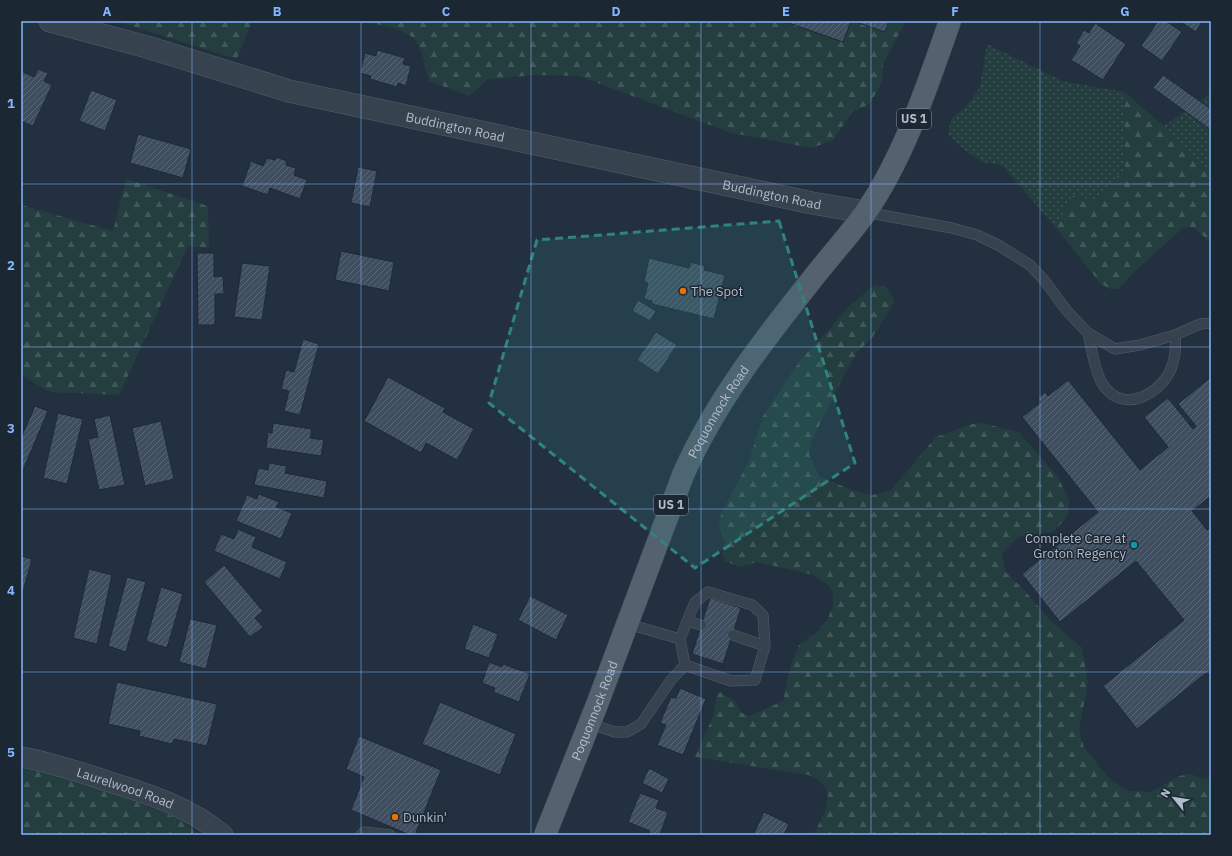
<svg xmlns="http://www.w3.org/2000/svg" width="1232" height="856" viewBox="0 0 1232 856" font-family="'IBM Plex Sans',sans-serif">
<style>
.grass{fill:url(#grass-dots)}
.forest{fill:url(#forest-firs)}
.building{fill:url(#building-hatch);stroke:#1e2936}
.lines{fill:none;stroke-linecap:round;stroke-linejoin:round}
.service-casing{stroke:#555f6d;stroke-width:11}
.minor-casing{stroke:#555f6d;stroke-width:21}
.tertiary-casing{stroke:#555f6d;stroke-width:23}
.primary-casing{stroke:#404b58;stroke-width:23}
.service{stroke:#37424f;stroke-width:10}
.minor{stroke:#37424f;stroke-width:20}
.tertiary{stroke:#37424f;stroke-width:22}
.primary{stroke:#54616f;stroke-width:22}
.marked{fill:#308480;fill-opacity:0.2;stroke:#308480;stroke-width:3;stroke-dasharray:8 5;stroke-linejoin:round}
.grid{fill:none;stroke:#83b7ff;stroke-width:1;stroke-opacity:0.55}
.food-dot{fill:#e8710a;stroke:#1c2734;stroke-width:1.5}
.culture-dot{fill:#0f9aa8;stroke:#1c2734;stroke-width:1.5}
.labels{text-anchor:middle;stroke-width:3;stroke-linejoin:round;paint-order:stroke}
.shield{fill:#1c2734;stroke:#868f9d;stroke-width:1}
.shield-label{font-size:12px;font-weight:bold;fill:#b3bcca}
.street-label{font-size:13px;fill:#b3bcca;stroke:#1c2734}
.poi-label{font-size:13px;fill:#b3bcca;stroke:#1c2734;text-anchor:start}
.neatline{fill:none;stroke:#83b7ff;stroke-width:1.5}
.grid-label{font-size:13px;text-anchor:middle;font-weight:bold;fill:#83b7ff}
</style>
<defs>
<pattern id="grass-dots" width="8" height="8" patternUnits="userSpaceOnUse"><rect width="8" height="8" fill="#243e40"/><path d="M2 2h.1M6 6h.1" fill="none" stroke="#41585a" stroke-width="1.8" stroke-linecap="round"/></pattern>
<pattern id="forest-firs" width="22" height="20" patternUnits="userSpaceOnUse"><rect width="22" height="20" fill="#243e40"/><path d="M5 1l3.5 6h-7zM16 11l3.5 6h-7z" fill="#41585a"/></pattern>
<pattern id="building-hatch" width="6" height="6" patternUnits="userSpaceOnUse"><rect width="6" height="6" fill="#3e4e5f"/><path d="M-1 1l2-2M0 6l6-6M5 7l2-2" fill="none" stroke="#586675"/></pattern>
</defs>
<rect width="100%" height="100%" fill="#22303f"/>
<path class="grass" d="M987,44L1062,81L1124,92L1125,168L1095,200L1072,196L1056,228L1002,165L982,162L962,148L948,134L951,119L969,103L980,87Z
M1211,93V177L1164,126Z"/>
<path class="forest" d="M115,21H252L237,59Z
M357,21H783L843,42L851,21H906L883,64L882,82L870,104L852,112L833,140L812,148L731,133L579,76L533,75L487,80L469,96L429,81C425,68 423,48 413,38C402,27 371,23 357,21Z
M1124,92L1164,126L1211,177V243L1193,227L1183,228L1134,272L1119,289H1110L1101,284L1056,228L1072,196L1095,200L1125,168Z
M126,179L208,206L209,248L188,246L119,395L50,392L21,375V205L113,231Z
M875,285L886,287L895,301L872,338L858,351L843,377L811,442L809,454L819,476L854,491L873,495L891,490L936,437L972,424L982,423L1019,432L1058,477L1069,500L1068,516L1054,531L1019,537L1002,554L1005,571L1024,590L1050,620L1082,648L1088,683L1079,729L1084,747L1107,776L1120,786L1130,791L1151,792L1179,776L1190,774L1206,779L1211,777V835H813C825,812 841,788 808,775L695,757C700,744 706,732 712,719C716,709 713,701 720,692L735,701L742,713L749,716L783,701L791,665L799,645L818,631L828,618L833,605V594L829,586L813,575L757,562L740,567L725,561L722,553L725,542L719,527L721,514L749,461L763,416L802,358L828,331L849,306Z
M21,769L66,774L179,819L200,835H21Z"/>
<path class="building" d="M783,21H851L843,42Z
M853,21H889L885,32Z
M1158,21H1166L1182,32L1162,61L1141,46Z
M1179,21H1202L1196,32Z
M1095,23L1126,44L1103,80L1071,60L1080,46L1076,43L1084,30L1089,33Z
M377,50L405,58L403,64L411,66L406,86L398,83L397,87L370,79L371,76L360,73L365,53L376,56Z
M38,69L48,73L44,81L52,85L33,126L21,121V77L23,72L34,77Z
M1163,75L1211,109V130L1153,88Z
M91,90L117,100L105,131L79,121Z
M138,134L191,149L183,178L130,163Z
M276,157L287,161L286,165L296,168L294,175L307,180L300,199L270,188L268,195L242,186L251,161L263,166L267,158L275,160Z
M358,167L377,171L370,207L351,203Z
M341,251L394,262L389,291L335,280Z
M197,253H214V277L223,276L224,294H215V325H198Z
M649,258L689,268L691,262L705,266L704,270L725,275L714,319L652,304V301L644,299L648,283L644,282Z
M242,263L270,266L262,320L234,317Z
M638,300L656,311L650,321L632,311Z
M656,332L677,345L658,374L637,360Z
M303,339L319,344L300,415L284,411L289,391L281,389L286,370L294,372Z
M388,377L445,408L443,412L474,429L457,460L426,443L421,453L364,421Z
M1211,377V496L1192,511L1207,530L1211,527V669L1137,729L1103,686L1184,620L1136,561L1060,622L1022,574L1098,512L1022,417L1041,402L1038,398L1045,392L1048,396L1068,380L1140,470L1168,447L1144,417L1168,398L1193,429L1196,426L1178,404Z
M35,406L48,411L21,475V438Z
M58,413L83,419L67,484L43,478Z
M110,415L125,485L99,490L88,439L98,437L94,419Z
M161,421L174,479L145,486L132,428Z
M273,423L312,429L310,438L324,440L321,456L266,448L268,432L272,433Z
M269,463L287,466L285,473L327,481L324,498L254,485L258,468L268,470Z
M259,494L279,502L276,507L292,513L281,539L236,521L247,495L257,499Z
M238,529L256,537L252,547L287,562L280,579L214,551L221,534L234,539Z
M21,556L32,559L21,599Z
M224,565L263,611L255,618L263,627L250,637L204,582Z
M89,569L112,575L97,644L73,638Z
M127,577L146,582L126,652L108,646Z
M161,587L183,594L167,648L146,641Z
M530,596L568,615L556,640L518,620Z
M710,598L741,608L723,664L692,654Z
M190,619L217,625L206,669L179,662Z
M473,624L498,634L489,658L464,649Z
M489,662L502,667L503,664L530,674L519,702L493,692L495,688L482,683Z
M117,682L217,704L207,746L174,739L172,744L139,736L140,731L108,724Z
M680,688L706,699L683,755L657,745L666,725L660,723L671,697L676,698Z
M440,702L516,734L500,775L422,744Z
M359,736L441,770L415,835H410L351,810L364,777L346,769Z
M649,768L669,779L662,793L642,783Z
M640,793L659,800L656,808L668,812L660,835H649L650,831L628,822Z
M764,812L789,824L784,835H753Z"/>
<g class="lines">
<g class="service-casing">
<path id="service" d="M865,212L952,228L977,235L998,245L1030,265L1044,280L1067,311L1088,333L1115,349L1140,345L1175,335L1200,324L1211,323
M1088,333C1092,350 1094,369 1102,383C1122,417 1165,393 1173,363C1176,353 1176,345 1175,335
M708,592L752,605L763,615L765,646L755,680L731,681L685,665L680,639L695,602Z
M687,621L701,625
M628,624L680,639
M733,635L765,646
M590,724L615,732H627L641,724L671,680L685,665
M361,835L364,832L390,835"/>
</g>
<g class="minor-casing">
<g id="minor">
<path id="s1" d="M21,757C49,762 74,770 101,779C145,793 187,805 223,835"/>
</g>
</g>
<g class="tertiary-casing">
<g id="tertiary">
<path id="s2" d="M50,21L147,47L289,91L812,203L865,212"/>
</g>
</g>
<g class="primary-casing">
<g id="primary">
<path id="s3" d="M545,835L598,702L683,475C716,400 766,337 817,273C833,253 851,233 866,212C905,155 927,86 950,21"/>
</g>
</g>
<use href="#service" class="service"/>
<use href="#minor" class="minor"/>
<use href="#tertiary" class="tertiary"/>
<use href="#primary" class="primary"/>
</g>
<path class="marked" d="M779,221L855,463L695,568L489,403L537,240Z"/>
<path class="grid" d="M192,21V835M361,21V835M531,21V835M701,21V835M871,21V835M1040,21V835M21,184H1211M21,347H1211M21,509H1211M21,672H1211"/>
<g class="food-dot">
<circle cx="683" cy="291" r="4"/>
<circle cx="395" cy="817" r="4"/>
</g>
<circle class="culture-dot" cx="1134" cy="545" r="4"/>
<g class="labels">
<g class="shield">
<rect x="897" y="109" width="34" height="20" rx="3"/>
<rect x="654" y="495" width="34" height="20" rx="3"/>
</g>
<g class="shield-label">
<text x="914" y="123">US 1</text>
<text x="671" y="509">US 1</text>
</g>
<g class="street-label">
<text dy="5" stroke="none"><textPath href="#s2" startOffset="419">Buddington Road</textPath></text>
<text dy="5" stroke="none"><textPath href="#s2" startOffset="743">Buddington Road</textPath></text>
<text dy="5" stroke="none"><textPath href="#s3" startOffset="458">Poquonnock Road</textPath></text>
<text dy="5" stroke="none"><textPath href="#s3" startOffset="134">Poquonnock Road</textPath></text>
<text dy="5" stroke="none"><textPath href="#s1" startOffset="109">Laurelwood Road</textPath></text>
</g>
<g class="poi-label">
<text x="691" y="296">The Spot</text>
<text x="1126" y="543" text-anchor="end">Complete Care at<tspan x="1126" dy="15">Groton Regency</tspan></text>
<text x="403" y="822">Dunkin'</text>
</g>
</g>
<rect width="1232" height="856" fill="none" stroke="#1c2734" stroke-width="44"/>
<g transform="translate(1174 798) rotate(300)" stroke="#1c2734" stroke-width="3" paint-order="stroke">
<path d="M0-3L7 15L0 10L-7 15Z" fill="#b3bcca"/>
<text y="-6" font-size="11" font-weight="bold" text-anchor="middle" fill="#b3bcca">N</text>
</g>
<rect x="22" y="22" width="1188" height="812" class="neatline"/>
<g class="grid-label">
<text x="107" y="16">A</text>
<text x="277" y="16">B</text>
<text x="446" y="16">C</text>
<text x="616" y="16">D</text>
<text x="786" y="16">E</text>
<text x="955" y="16">F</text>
<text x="1125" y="16">G</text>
<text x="11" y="108">1</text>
<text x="11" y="270">2</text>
<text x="11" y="433">3</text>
<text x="11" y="595">4</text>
<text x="11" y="757">5</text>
</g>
</svg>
